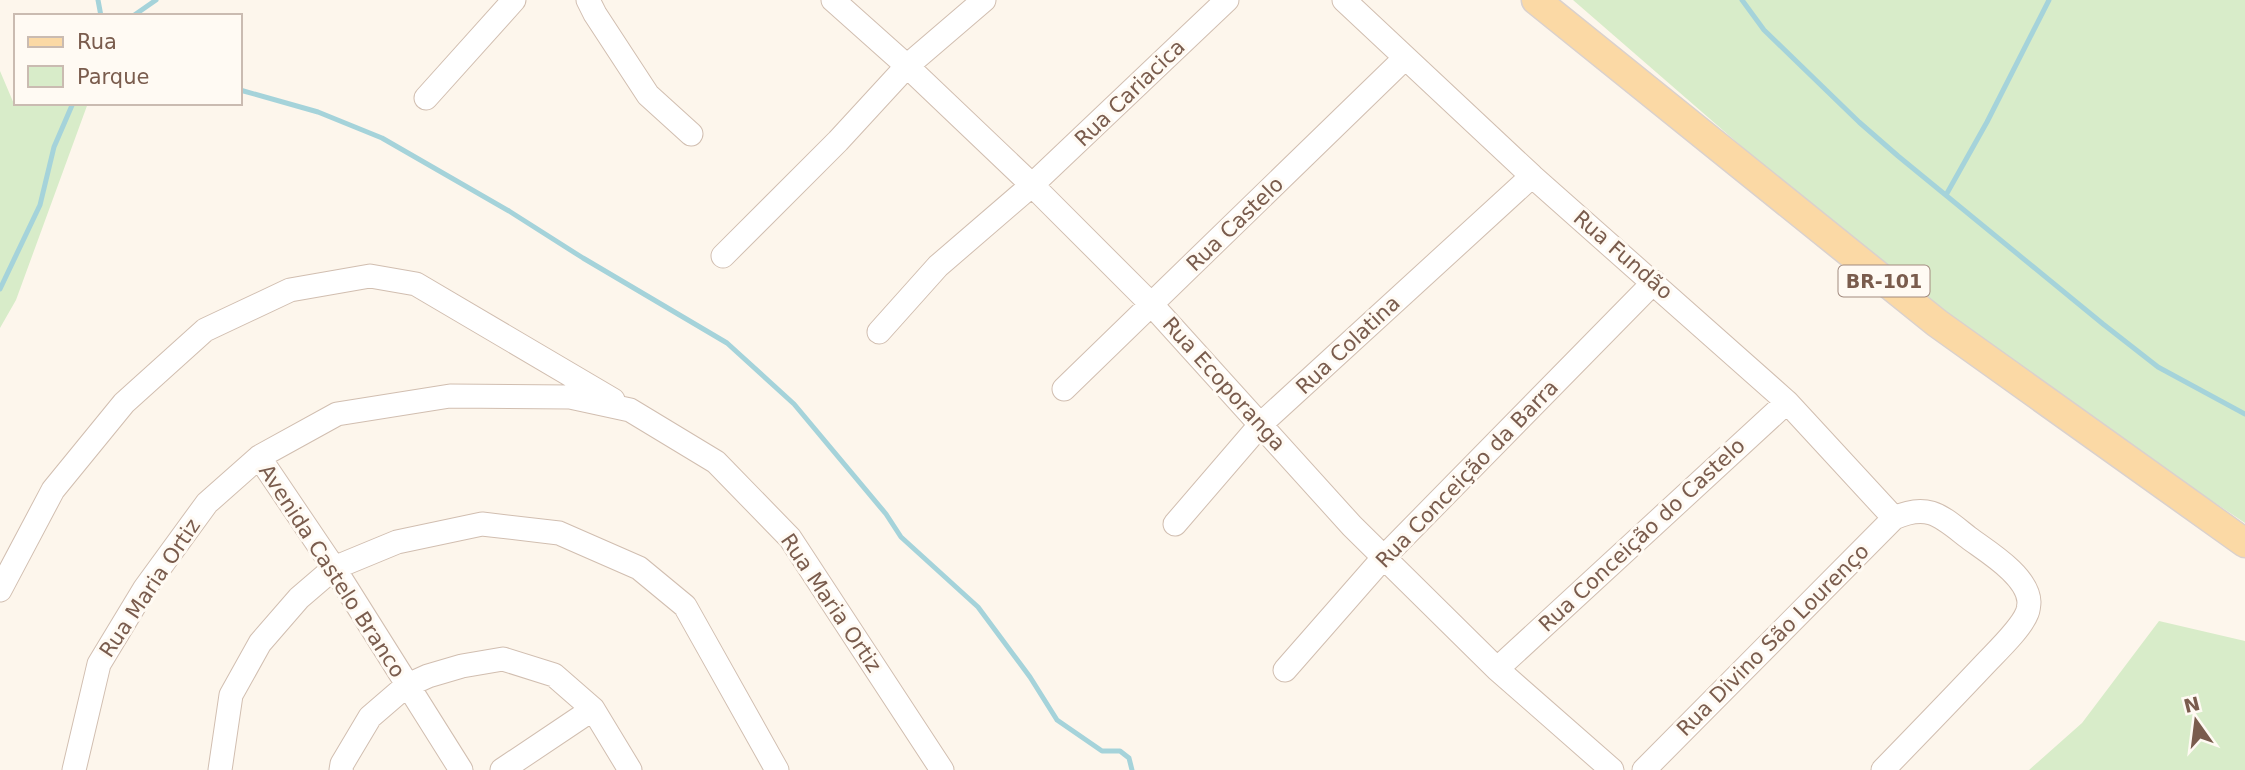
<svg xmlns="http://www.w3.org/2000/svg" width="2245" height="770" viewBox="0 0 2245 770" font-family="'DejaVu Sans',sans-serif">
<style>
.green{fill:#d8ecc9}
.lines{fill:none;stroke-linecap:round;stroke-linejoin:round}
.stream{stroke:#a5d3da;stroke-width:5}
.minor-casing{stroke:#d1beb0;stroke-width:25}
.major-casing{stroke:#dad1cd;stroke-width:31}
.minor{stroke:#fff;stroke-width:23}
.major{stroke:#fbd9a5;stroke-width:28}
.labels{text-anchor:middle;stroke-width:6;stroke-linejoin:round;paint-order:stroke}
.shield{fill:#fffaf3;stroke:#a28b7f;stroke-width:2}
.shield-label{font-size:19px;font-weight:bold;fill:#7a5c4d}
.street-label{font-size:21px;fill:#7a5c4d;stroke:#fffaf3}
</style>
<rect width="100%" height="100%" fill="#fdf6ec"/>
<path class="green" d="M1573,0H2245V523L1993,354L1800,197Z
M0,71L14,104L88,103L16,300L0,328Z
M2159,621L2245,641V770H2029L2082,723Z"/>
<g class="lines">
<path class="stream" d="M98,0L101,16
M1742,0L1764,30L1859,122L1898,156L2103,324L2158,367L2245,414
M133,16L156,0
M240,90L318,112L382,138L509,211L583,258L727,343L794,404L886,514L901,537L978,607L1030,677L1057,720L1102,751H1120L1129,758L1132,770
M1946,195L1987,122L2049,0
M0,289L40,205L54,147L73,103"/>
<g class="minor-casing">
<path id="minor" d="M588,0L595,14L648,95L691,134
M833,0L907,66L1032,185L1152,305L1352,526L1497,669L1612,770
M1344,0L1532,176L1787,402L1894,518
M426,98L514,0
M723,256L838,141L907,66L984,0
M879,332L938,266L1032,185L1227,0
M1064,389L1405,58
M259,457L334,568L461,770
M1175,524L1261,424L1532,176
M0,590L53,490L124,403L205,330L290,290L370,276L416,284L613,400
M1497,669L1787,402
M1285,670L1384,557L1654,282
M74,770L99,664L145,588L207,503L259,457L337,414L450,396L570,397L630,410L716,462L790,538L942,770
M220,770L231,695L260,643L299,598L334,568L397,542L482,524L559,533L639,568L685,606L777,770
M341,770L342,764L370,717L406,686L428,676L462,666L503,659L554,675L593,709L630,770
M502,770L593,709
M1644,770L1894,518C1929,502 1942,517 1969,538C1988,552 2028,576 2029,602C2029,604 2028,612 2027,613C2021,629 1995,653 1983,666C1950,701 1917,735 1883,770"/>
</g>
<g class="major-casing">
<path id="major" d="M1536,0L1937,323L2245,543"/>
</g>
<use href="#minor" class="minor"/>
<use href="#major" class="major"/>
</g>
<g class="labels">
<rect class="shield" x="1838.5" y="265.5" width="91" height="31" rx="5"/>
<g class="shield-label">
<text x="1884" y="288">BR-101</text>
</g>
<g class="street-label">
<text transform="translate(1130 93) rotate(-44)" y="7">Rua Cariacica</text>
<text transform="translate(1235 224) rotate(-44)" y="7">Rua Castelo</text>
<text transform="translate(1623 255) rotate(41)" y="7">Rua Fundão</text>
<text transform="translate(1348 345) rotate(-43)" y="7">Rua Colatina</text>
<text transform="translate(1224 384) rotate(48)" y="7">Rua Ecoporanga</text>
<text transform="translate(1467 474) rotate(-46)" y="7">Rua Conceição da Barra</text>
<text transform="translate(1642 535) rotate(-43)" y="7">Rua Conceição do Castelo</text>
<text transform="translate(332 571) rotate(57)" y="7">Avenida Castelo Branco</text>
<text transform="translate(150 588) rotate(-56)" y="7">Rua Maria Ortiz</text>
<text transform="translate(831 603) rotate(56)" y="7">Rua Maria Ortiz</text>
<text transform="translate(1773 640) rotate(-45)" y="7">Rua Divino São Lourenço</text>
</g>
</g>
<rect x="14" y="14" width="228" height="91" fill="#fffaf3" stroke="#cabbb1" stroke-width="2"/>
<rect x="28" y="37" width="35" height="10" fill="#fbd9a5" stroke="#cabbb1" stroke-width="2"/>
<text x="77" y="49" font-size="21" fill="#7a5c4d">Rua</text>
<rect x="28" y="66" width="35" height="21" fill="#d8ecc9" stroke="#cabbb1" stroke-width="2"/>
<text x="77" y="84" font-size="21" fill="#7a5c4d">Parque</text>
<g transform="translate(2196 721) rotate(346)" stroke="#fffaf3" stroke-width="5" paint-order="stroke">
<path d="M0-5L12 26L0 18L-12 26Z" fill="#7a5c4d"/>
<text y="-10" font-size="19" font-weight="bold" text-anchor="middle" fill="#7a5c4d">N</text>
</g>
</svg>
